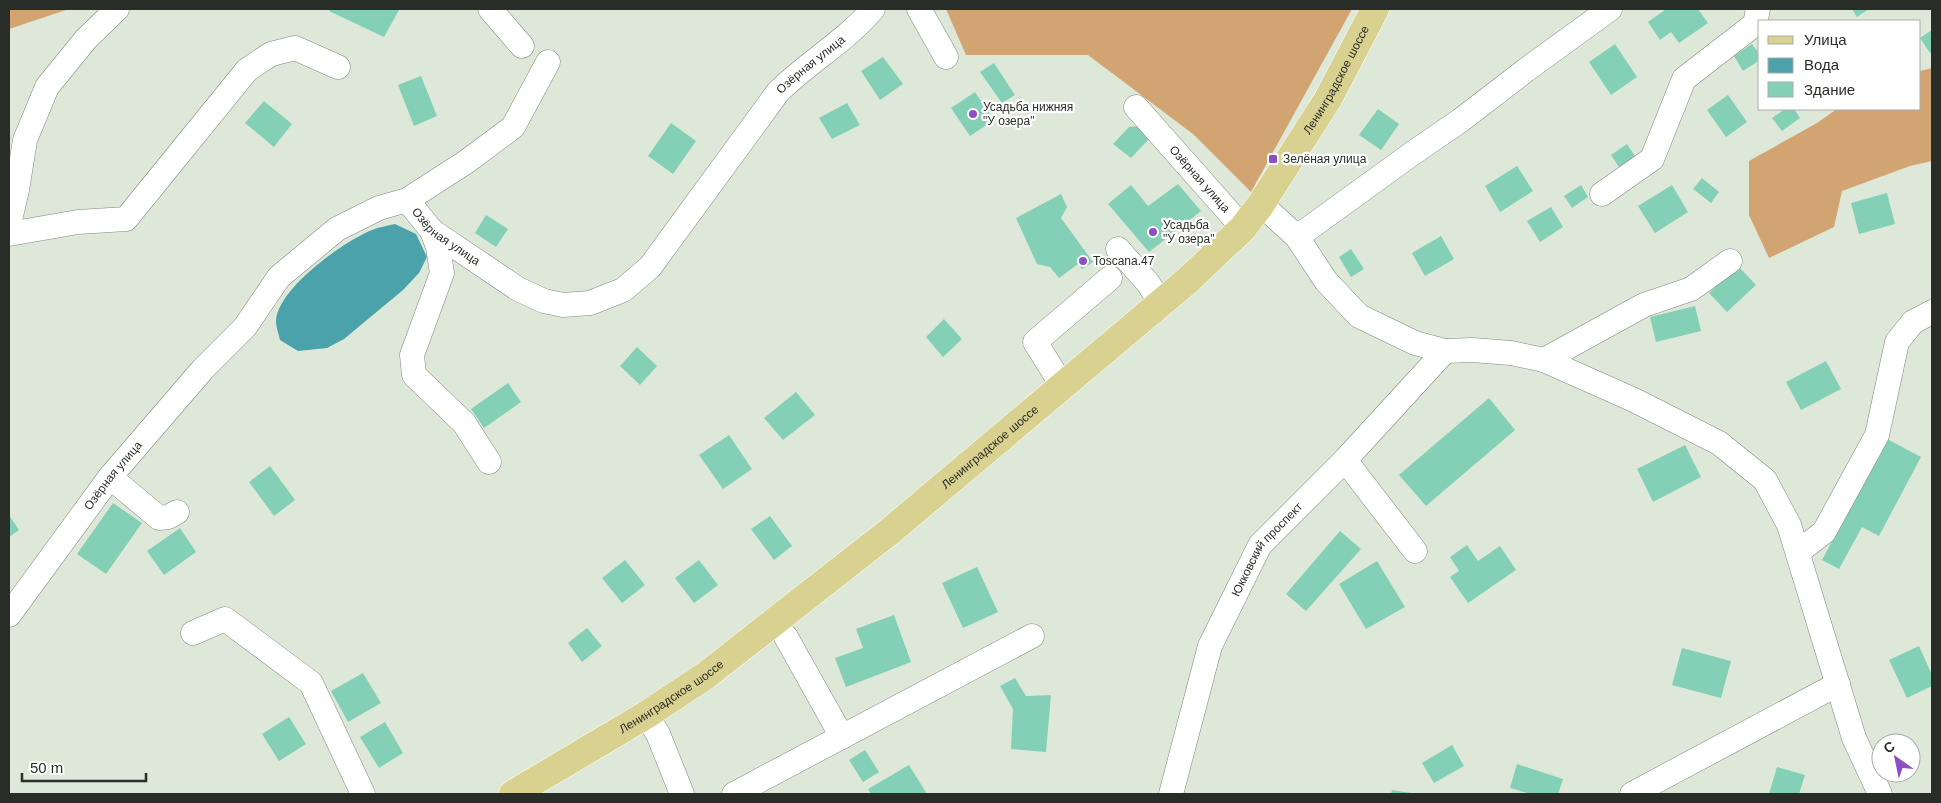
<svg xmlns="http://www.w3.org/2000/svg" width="1941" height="803" viewBox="0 0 1941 803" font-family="Helvetica,sans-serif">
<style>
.forest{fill:#d1a472}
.water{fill:#4ba2ab}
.building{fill:#84d0b6}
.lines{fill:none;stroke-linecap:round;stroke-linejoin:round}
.minor-casing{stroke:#7f897b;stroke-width:25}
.major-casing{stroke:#fff;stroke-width:29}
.minor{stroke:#fff;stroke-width:24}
.major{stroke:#d9d18f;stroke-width:28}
.poi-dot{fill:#8d4dc3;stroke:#fff;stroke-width:2}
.labels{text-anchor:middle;stroke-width:4.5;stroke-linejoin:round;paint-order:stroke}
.street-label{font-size:12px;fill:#292d27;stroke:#fff}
.poi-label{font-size:12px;fill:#292d27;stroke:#fff;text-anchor:start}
</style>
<rect width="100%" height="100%" fill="#dde8d9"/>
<path class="forest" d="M9,9H69L9,29Z
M946,9H1352L1251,192L1193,134L1088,55H966Z
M1932,68V161L1910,166L1842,191L1834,227L1769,258L1749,215V161L1817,123L1837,109H1920V71Z"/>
<path class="water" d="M395,224L416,234L427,257L419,273L403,290L344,339L327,348L298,351L280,340C279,335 276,327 276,321C277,289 344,241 372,230C379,227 387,226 395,224Z"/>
<path class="building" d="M331,9H396L399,10L384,37L329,11Z
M1666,9H1698L1708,23L1679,43L1671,32L1660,40L1648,22Z
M1852,9H1869L1857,17Z
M1932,30V51L1930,53L1920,38Z
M1615,44L1637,77L1611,95L1589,62Z
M1752,44L1760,55V60L1743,71L1734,56Z
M883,57L903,84L880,100L861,71Z
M994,63L1015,95L1002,103L980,72Z
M421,76L437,116L414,126L398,85Z
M975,92L994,120L970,136L951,108Z
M1728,95L1747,122L1726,137L1707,110Z
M264,101L292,124L274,147L245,123Z
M847,103L860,125L832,139L819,118Z
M1378,109L1399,124L1381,150L1359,135Z
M1785,109H1794L1800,118L1782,131L1772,118Z
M671,123L696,141L673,174L648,156Z
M1139,126L1150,138L1131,158L1113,144L1129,127Z
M1627,144L1635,156L1619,167L1611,155Z
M1517,166L1533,191L1500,212L1485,186Z
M1702,178L1719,192L1711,203L1693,189Z
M1178,184L1201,211L1149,252L1108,204L1131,185L1148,206Z
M1581,185L1588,197L1572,208L1564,196Z
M1672,185L1688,212L1655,233L1638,206Z
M1887,193L1895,224L1859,234L1851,203Z
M1061,194L1067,207L1061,218L1093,262L1082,269L1078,264L1059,278L1050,267L1037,264L1016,218Z
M1551,207L1563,227L1540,242L1527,221Z
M486,215L508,229L496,247L475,233Z
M1441,236L1454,259L1425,276L1412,253Z
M1351,249L1364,269L1351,277L1339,257Z
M1738,266L1756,285L1727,312L1709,293Z
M1695,306L1701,331L1656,342L1650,317Z
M944,319L962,339L943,357L926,337Z
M637,347L657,366L640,385L620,366Z
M1826,361L1841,389L1801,410L1786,382Z
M508,383L521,402L484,428L471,409Z
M796,392L815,415L783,440L764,418Z
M1489,398L1515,430L1426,506L1399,475Z
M729,435L752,469L723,489L699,455Z
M1887,439L1921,457L1879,536L1862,527L1839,569L1822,560Z
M1685,445L1701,477L1653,502L1637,469Z
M270,466L295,500L274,516L249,482Z
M113,503L142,523L106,574L77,554Z
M9,515L19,530L9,537Z
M770,516L792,546L774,560L751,529Z
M180,528L196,552L164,575L147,551Z
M1340,531L1361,549L1306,611L1286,594Z
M1467,545L1478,561L1500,546L1516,570L1468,603L1450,577L1459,571L1450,557Z
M625,560L645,585L622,603L602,578Z
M699,560L718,585L694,603L675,578Z
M1377,561L1405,607L1366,629L1339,584Z
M977,567L998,612L963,628L942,583Z
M894,615L911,662L846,687L835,658L863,648L856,629Z
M587,628L602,646L582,662L568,643Z
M1919,646L1932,675V686L1907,698L1889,660Z
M1682,648L1731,661L1721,698L1672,685Z
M363,673L381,703L348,722L331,691Z
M1015,678L1026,696L1051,695L1046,752L1011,749L1013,709L1000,686Z
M289,717L306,744L279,761L262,734Z
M385,722L403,753L379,768L360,737Z
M1452,745L1464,766L1434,783L1422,763Z
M865,750L879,772L863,782L849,760Z
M1517,764L1563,779L1558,794H1530L1510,788Z
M909,765L927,794H871L868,789Z
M1777,767L1805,775L1799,794H1769Z
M1392,790L1412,793V794H1391Z"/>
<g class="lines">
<g class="minor-casing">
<g id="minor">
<path d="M490,9L522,46"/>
<path d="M919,9L946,57"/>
<path id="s1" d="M1136,107L1243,228"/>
<path d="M1602,194L1652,159L1684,79L1755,24L1758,9"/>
<path id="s2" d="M407,200L432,231L518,289L544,301L563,305L590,303L623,290L650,267L778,92C808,62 846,41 873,9"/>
<path d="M1261,204L1297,237L1326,281L1359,316L1415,343L1445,351L1472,350L1511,353L1544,360L1634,400L1719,443L1765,480L1789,525L1854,738L1880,794"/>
<path d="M9,224L17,190L25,140L47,87L86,39L117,9"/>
<path d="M432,231L438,247L442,273L412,355L414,375L464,423L489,462"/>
<path d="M9,234L78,222L126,219L247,70L271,54L295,48L338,67"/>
<path d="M1297,237L1413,153L1461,120L1526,70L1610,9"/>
<path d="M1118,249L1148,283L1161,304"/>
<path d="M1544,360L1644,305L1691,289L1730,261"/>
<path d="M1062,385L1035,342L1110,278"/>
<path d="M1345,460L1415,551"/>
<path d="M110,477L159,518L168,517L177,512"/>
<path d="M1798,552L1824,532L1877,435L1897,342L1913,322L1932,312"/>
<path id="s3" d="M9,615L110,477L203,369L245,327L279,277L337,229L379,208L407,200L466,162L513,127L548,62"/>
<path d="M193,633L225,619L311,683L363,794"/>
<path d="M786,637L842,737"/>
<path d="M646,715L658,734L682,794"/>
<path d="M734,794L1032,636"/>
<path id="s4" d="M1171,794L1210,646L1260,545L1345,460L1445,351"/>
<path d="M1632,794L1838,684"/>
</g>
</g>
<g class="major-casing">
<g id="major">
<path id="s5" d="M513,794L646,715L705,676L889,532L1187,281L1243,228L1261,204L1328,99L1375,9"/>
</g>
</g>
<use href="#minor" class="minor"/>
<use href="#major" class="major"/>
</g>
<g class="poi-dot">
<circle cx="973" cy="114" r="5"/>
<rect x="1268" y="154" width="10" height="10" rx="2.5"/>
<circle cx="1153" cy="232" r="5"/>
<circle cx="1083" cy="261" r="5"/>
</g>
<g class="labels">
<g class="street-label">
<text dy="4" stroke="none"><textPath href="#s2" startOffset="549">Озёрная улица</textPath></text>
<text dy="4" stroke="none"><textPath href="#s5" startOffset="1101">Ленинградское шоссе</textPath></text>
<text dy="4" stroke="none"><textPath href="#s1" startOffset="96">Озёрная улица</textPath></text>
<text dy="4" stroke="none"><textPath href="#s2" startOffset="54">Озёрная улица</textPath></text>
<text dy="4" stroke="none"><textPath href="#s5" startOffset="591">Ленинградское шоссе</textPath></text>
<text dy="4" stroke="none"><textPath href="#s3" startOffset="174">Озёрная улица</textPath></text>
<text dy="4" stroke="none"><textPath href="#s4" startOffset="266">Юкковский проспект</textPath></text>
<text dy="4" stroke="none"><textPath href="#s5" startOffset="186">Ленинградское шоссе</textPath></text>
</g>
<g class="poi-label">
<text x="983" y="111">Усадьба нижняя<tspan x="983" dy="14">"У озера"</tspan></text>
<text x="1283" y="163">Зелёная улица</text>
<text x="1163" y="229">Усадьба<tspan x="1163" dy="14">"У озера"</tspan></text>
<text x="1093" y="265">Toscana.47</text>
</g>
</g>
<rect width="1941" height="803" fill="none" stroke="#292d27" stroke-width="20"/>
<rect x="1758" y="20" width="162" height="90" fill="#ffffff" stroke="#a9aba9"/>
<rect x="1768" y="36" width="25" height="8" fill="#d9d18f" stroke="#a9aba9"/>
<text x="1804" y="45" font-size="15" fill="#292d27">Улица</text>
<rect x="1768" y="58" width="25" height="15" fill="#4ba2ab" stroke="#a9aba9"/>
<text x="1804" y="70" font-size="15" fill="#292d27">Вода</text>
<rect x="1768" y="82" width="25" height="15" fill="#84d0b6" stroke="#a9aba9"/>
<text x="1804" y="95" font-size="15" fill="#292d27">Здание</text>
<g transform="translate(1896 758) rotate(327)"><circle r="24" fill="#ffffff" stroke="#a9aba9"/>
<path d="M0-4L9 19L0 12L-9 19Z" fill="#8d4dc3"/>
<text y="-8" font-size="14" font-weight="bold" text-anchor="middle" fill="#292d27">С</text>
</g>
<path d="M22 773v8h124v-8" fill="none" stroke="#292d27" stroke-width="2.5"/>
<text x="30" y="773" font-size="15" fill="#292d27" stroke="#ffffff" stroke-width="4" paint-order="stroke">50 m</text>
</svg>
